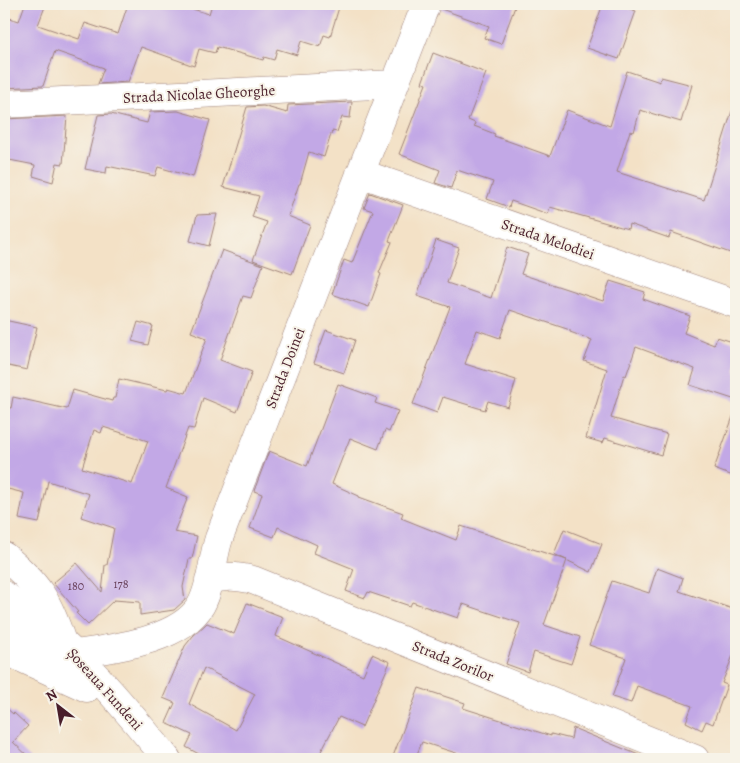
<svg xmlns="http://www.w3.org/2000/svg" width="740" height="763" viewBox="0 0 740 763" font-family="Alegreya,serif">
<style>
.building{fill:#c2a8e6;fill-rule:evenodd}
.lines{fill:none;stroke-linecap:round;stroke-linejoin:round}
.minor-casing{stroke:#9e8078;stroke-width:29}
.major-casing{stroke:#9e8078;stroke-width:29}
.minor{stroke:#fff;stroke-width:28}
.major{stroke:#fff;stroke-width:28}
.labels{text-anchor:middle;stroke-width:4;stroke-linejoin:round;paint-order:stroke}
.number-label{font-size:12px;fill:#68415a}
.street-label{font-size:15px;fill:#4a1f2b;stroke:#f7f3e8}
</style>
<rect width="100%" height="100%" fill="#f7f3e8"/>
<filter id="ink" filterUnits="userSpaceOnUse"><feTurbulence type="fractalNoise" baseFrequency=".02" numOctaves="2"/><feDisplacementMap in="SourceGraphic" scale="10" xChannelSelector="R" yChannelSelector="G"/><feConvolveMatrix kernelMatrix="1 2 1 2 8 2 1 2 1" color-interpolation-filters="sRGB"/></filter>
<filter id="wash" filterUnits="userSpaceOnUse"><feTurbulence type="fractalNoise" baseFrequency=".0096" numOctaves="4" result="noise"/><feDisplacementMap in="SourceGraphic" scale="20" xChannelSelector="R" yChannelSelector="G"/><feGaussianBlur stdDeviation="1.12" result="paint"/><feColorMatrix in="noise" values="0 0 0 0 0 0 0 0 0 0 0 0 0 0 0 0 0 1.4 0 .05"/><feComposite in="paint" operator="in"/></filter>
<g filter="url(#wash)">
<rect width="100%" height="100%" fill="#f3e1c6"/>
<g id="blocks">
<path class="building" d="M25,4H46L38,25L79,39L85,23L118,34L128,4H176L209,14L212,4H340L330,37L324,35L320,47L301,41L297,55L277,49L274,60L264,57L263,60L217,47L215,53L199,49L194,66L141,47L128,82L98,84L104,68L55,51L43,86L4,88V16L19,21Z
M441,4H516L501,44L484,38L489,26L441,9Z
M603,4H616L636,11L619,59L587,48Z
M433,53L486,73L468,120L475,123L474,126L495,134L494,136L550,156L567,110L610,126L627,71L660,82L661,77L692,85L681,122L640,110L634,132L630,131L617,172L704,200L732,111L736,112V255L671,232L669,238L629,224L628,229L550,207L548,214L511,201L509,207L487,199L493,182L457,170L451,188L435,183L440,170L399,154L426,84L422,83Z
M352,102L350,118L342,117L337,132L332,131L324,157L309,152L300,184H299L288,216L310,225L292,274L253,260L267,222L252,217L259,196L223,187L247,107L263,106L287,113L288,105Z
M178,111L210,120L193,177L158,167L155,176L107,166L106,173L85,169L98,115L111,114L147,123L150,112Z
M67,116L63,164L57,163L53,182L33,176L35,165L4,159V119Z
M370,193L403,205L389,241L392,242L379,273L381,274L369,307L332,294L344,260L352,263L373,211L364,208Z
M217,214L209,246L190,241L197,215Z
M436,240L459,248L447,283L491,298L507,247L528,254L521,274L603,301L610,281L645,292L643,299L690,316L684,333L714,345L717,337L736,343V400L690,385L695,369L636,347L626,376L624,375L611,418L667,434L661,455L605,438L603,443L586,438L607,369L584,361L592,340L570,332V330L510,310L500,338L477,330L465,364L516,380L508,407L488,401L485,410L443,397L437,413L413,404L450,307L417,296Z
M222,250L263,265L251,298L243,296L220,360L252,372L237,412L203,398L194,429L188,428L166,488L188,497L174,532L197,536L192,559H189L183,587L185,600L174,610L140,615V602L114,600L88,625L76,613L78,612L53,583L77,563L102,592L105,565H107L114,528L81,517L89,494L48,481L39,523L19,519L24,493L4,488V406L11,408L13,397L67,409L73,390L112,401L113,398H115L119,379L167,390L168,388L186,393L207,338L191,332ZM103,427L148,441L132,484L82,468L94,430L101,433Z
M4,320L37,327L27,370L4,365Z
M138,322L153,326L148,345L132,341Z
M326,330L355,340L344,373L314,363Z
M338,384L377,398L375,403L398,411L389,432L385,430L378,449L350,438L332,484L359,496V497L403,513L401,518L456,540L461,526L567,560L544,625L580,637L571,664L534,652L528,672L506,664L520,623L463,604L458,618L412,602L410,606L368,592L365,598L346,591L354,569L314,553L317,545L278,527L274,537L250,528L262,494L254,491L269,451L307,466Z
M734,414H736V477L714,469Z
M564,529L602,544L591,572L554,554Z
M657,568L683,578L679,591L736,610V648L722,683L727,685L713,724L706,721L702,730L686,722L692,706L637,686L631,703L612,697L626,658L589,645L612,581L649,593Z
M247,603L283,617L276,636L363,675L372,654L390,662L362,727L339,717L317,759H208L186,747L192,735L166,723L175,703L163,698L185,646L193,636L207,623L234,634ZM204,668L255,694L236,730L189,704Z
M419,688L465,703L463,708L551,736V734L571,739L573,728L646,758V759H458L459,754L422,742L415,759H392Z
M4,706L13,714L14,713L28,726L13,742L31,759H4Z"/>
</g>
</g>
<g filter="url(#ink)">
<use href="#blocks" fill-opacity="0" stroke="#9e8078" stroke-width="1"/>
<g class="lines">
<g class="minor-casing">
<path id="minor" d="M4,104L394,84
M360,173L736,304
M4,556C38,584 48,600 62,642
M209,581C224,575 237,576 253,580L695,759
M4,650L87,688
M76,654C113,648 180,641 201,605C212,585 212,559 219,538L426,4"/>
</g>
<g class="major-casing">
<path id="major" d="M4,595C68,639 118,699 167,759
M4,622L37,644L65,667"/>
</g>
<use href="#minor" class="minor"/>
<use href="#major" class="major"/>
</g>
</g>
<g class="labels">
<g class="number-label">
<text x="121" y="588">178</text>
<text x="76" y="590">180</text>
</g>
<g class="street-label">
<text transform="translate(199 94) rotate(-3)" y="5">Strada Nicolae Gheorghe</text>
<text transform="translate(548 239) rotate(19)" y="5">Strada Melodiei</text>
<text transform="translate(285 368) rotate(-69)" y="5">Strada Doinei</text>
<text transform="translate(453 661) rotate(22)" y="5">Strada Zorilor</text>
<text transform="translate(105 689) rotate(48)" y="5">Șoseaua Fundeni</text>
</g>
</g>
<rect width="740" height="763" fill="none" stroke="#f7f3e8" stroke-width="20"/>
<g transform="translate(58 706) rotate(329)" stroke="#f7f3e8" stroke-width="4" paint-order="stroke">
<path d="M0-4L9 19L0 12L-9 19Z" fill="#4a1f2b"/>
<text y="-8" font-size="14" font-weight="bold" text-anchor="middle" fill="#4a1f2b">N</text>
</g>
</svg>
